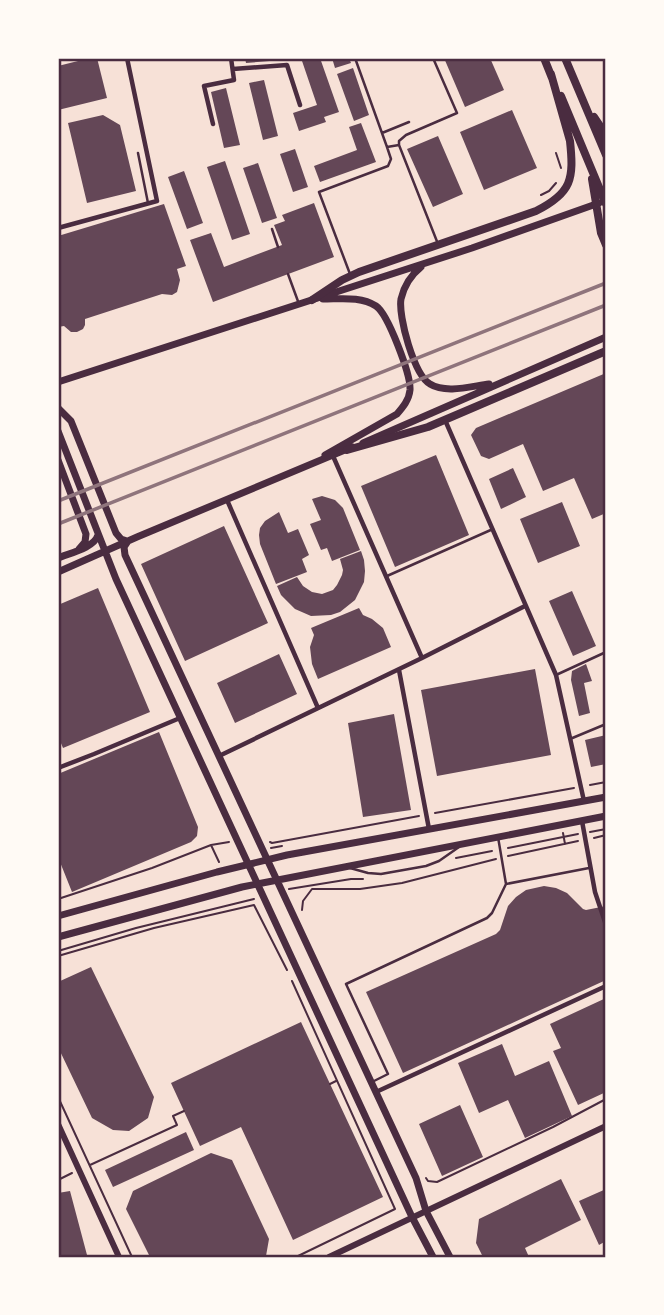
<svg xmlns="http://www.w3.org/2000/svg" width="664" height="1315" viewBox="0 0 664 1315" font-family="Spectral,serif">
<style>
.building{fill:#644757}
.lines{fill:none;stroke-linecap:round;stroke-linejoin:round}
.path{stroke:#4a2c40;stroke-width:2}
.service{stroke:#4a2c40;stroke-width:2.5}
.minor{stroke:#4a2c40;stroke-width:4.5}
.tertiary{stroke:#4a2c40;stroke-width:6}
.secondary{stroke:#4a2c40;stroke-width:7}
.primary{stroke:#4a2c40;stroke-width:8}
.rail{stroke:#8f747c;stroke-width:3.5}
.neatline{fill:none;stroke:#4a2c40;stroke-width:2.5}
</style>
<rect width="100%" height="100%" fill="#f7e1d7"/>
<path class="building" d="M90,58H97L107,98L58,110V66Z
M245,58H282V60L246,63Z
M301,58H320L339,112L324,117L326,122L299,131L293,113L317,105Z
M332,58H349L351,63L335,68Z
M444,58H490L504,90L465,107Z
M353,68L369,115L354,121L337,74Z
M264,80L278,136L263,140L249,83Z
M226,88L240,145L224,148L211,92Z
M512,110L537,168L484,190L460,132Z
M103,115L120,125L136,191L87,203L68,123Z
M361,123L376,162L320,182L314,166L357,150L349,127Z
M438,136L463,194L433,207L407,149Z
M295,149L308,187L293,192L280,154Z
M225,161L250,234L232,240L207,167Z
M258,163L277,218L262,223L243,168Z
M184,171L203,223L187,229L168,177Z
M314,203L334,257L213,302L190,240L211,233L224,267L282,245L274,225L285,221L282,215Z
M164,204L186,266L177,269L180,280L177,292L172,295L162,294L85,319V325L83,329L77,332H71L64,326L58,327V236Z
M606,373V513L592,519L574,478L543,491L523,444L489,459L481,456L471,435L476,428Z
M436,455L469,535L395,567L361,486Z
M513,468L526,497L501,509L489,479Z
M322,496L335,500L343,508L360,550L332,561L327,548L321,550L310,524L321,520L312,499Z
M562,502L580,546L538,563L520,519Z
M279,512L288,533L298,529L309,555L302,559L307,572L276,584L260,544L259,535L260,528L265,521Z
M224,526L268,623L185,661L141,564Z
M361,551L364,560L365,571L364,582L355,600L340,612L331,615L311,616L295,609L281,595L277,586L297,577L303,586L312,592L322,594L333,590L337,585L342,575L343,570L340,559Z
M98,588L150,712L63,748L58,736V605Z
M572,591L596,646L573,656L549,601Z
M359,608L363,615L372,619L383,628L391,647L318,679L312,664L310,647L314,635L311,628Z
M279,654L297,694L235,723L217,683Z
M586,664L592,681L584,683L590,713L579,716L571,680L572,671Z
M535,669L551,755L437,776L421,690Z
M394,714L411,810L363,817L348,723Z
M159,732L198,827L197,836L191,842L72,892L58,857V774Z
M606,735V764L591,767L585,740Z
M544,886L556,888L567,893L583,909L586,910L606,906V980L403,1073L366,992L496,934L500,930L508,906L516,897L526,890Z
M91,967L154,1097L148,1118L129,1131L113,1130L92,1118L58,1047V982Z
M606,998V1092L578,1105L553,1051L561,1048L550,1024Z
M301,1022L383,1197L293,1240L241,1127L200,1146L171,1083Z
M502,1044L515,1076L549,1061L572,1116L525,1138L508,1100L479,1113L458,1063Z
M460,1105L483,1157L442,1176L419,1124Z
M186,1132L194,1150L113,1187L105,1170Z
M211,1153L232,1160L269,1239L266,1256L150,1257L126,1209L133,1191Z
M561,1179L581,1220L525,1248L529,1257H483L476,1243L479,1219Z
M606,1189V1241L599,1245L579,1201Z
M70,1191L87,1255L78,1257H58V1193Z"/>
<g class="lines">
<path class="path" d="M556,153L561,168
M541,195L549,191L556,183
M590,785L606,782
M435,813L574,788
M590,832L606,829
M563,833L565,844
M594,838L606,835
M270,842L272,843L419,816
M211,845L219,862
M271,848L282,846
M508,848L578,834
M508,856L578,841
M456,858L492,851
M289,889L351,879H363
M58,899L152,868L211,845L229,842
M302,910L303,901L312,889H360L402,883L496,859
M58,951L136,928L254,899
M58,956L154,928L254,905L287,970
M292,981L395,1209L296,1257
M330,1084L336,1081
M58,1097L132,1257
M90,1165L177,1125L173,1116L184,1111
M426,1178L428,1181L437,1182L553,1127L606,1099
M58,1180L72,1173"/>
<path class="service" d="M355,58L387,147L399,145
M433,58L457,113L406,135L399,141V145L438,244
M382,133L409,122
M138,153L148,203
M272,229L278,247
M288,274L299,304
M350,274L319,192L388,166L391,159L387,147
M387,576L493,529
M556,675L606,652
M570,739L606,724
M350,868L368,873L381,874L426,866L439,861L459,847
M506,884L589,868
M374,1081L388,1074L346,984L487,918L492,913L506,884L498,837"/>
<path class="minor" d="M233,69L287,65L300,105
M213,124L204,86L234,80L231,58
M58,228L157,201L127,58
M445,420L556,675L584,801
M333,456L422,658
M227,500L318,708
M399,670L429,829
M219,756L422,658L525,606
M58,768L94,754L180,718
M582,821L595,892L606,925
M376,1092L606,986"/>
<path class="tertiary" d="M58,1124L119,1257
M329,1257L606,1126"/>
<path class="secondary" d="M421,267C411,275 404,286 401,299C398,316 414,375 430,384C446,394 472,386 489,384
M323,299C341,299 361,296 376,306C388,314 411,375 410,390C409,400 403,407 397,414L325,455
M58,382L472,248L599,203
M58,408L71,421L116,533L121,539L127,541
M58,431L116,579L412,1217L433,1257
M363,443L606,337
M58,460L86,534L85,542L79,549
M128,541L124,547L125,555L416,1178L426,1211L450,1257
M58,558C70,553 94,548 98,535
M58,572L137,537L352,447
M58,916L217,872L287,855L606,797
M58,937L242,887L606,816"/>
<path class="primary" d="M544,58L552,78
M565,58L606,155
M561,96L606,204
M594,117L606,135
M592,179L601,233L606,245
M312,300L342,280L359,272L536,211C572,193 574,179 570,141L551,74
M347,450L428,427L606,351"/>
<path class="rail" d="M58,501L606,283
M58,524L606,305"/>
</g>
<rect width="664" height="1315" fill="none" stroke="#fffaf5" stroke-width="119"/>
<rect x="60" y="60" width="544" height="1196" class="neatline"/>
</svg>
